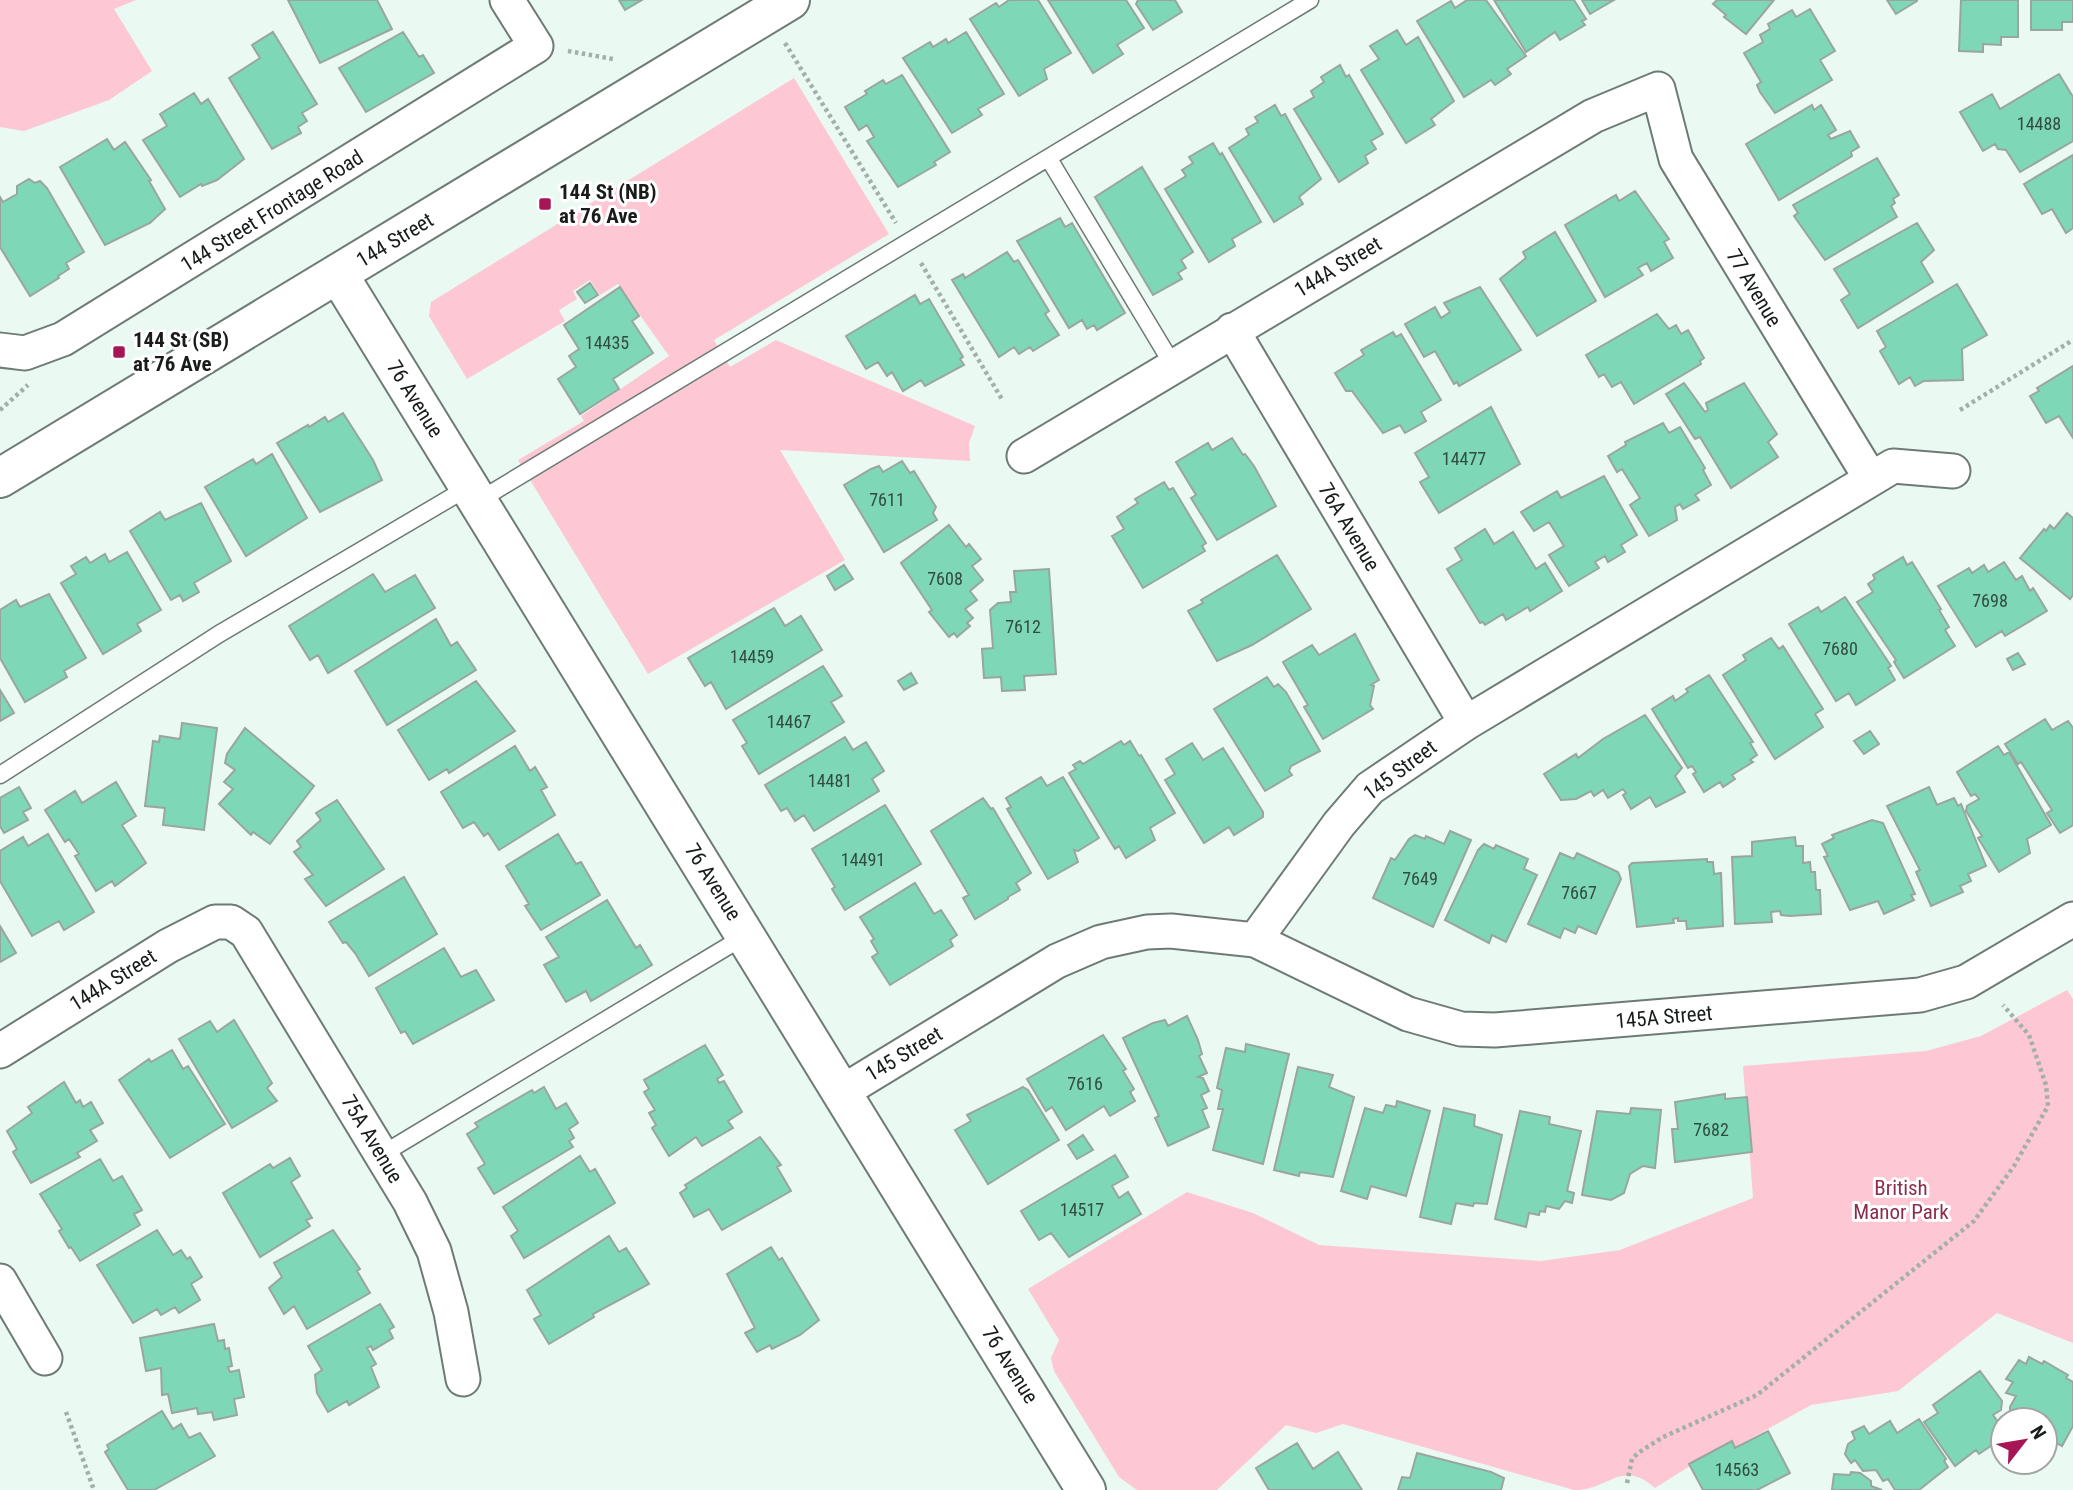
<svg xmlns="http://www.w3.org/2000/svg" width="2073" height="1490" viewBox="0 0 2073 1490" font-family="'Roboto Condensed',sans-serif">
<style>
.green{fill:#fdc7d4}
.building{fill:#7ed8b7;stroke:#99a6a0;stroke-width:2}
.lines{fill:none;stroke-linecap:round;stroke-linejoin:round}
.service-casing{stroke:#6e7b75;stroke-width:19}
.minor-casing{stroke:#6e7b75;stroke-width:37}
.tertiary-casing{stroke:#6e7b75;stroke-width:42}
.secondary-casing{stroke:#6e7b75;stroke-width:42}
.path{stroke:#a3afaa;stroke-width:4.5;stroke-dasharray:3.5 3.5;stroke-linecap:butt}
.service{stroke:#fff;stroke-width:16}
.minor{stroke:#fff;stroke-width:33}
.tertiary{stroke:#fff;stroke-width:38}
.secondary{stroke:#fff;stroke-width:38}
.poi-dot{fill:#a61554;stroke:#fff;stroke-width:2.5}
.labels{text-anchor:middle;stroke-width:6;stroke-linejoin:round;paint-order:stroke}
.number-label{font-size:18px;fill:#324c42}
.poi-label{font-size:21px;font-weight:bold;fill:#181d1b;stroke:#fff;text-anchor:start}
.street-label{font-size:21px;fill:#181d1b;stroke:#fff}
.park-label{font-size:21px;fill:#8b2d4e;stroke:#fff}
</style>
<rect width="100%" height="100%" fill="#eaf9f2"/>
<path class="green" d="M0,0H136L114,9L152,71L109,100L24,131L0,127Z
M794,78L889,234L714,340L730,367L776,340L975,426L969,443L970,461L780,450L845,560L648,674L518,460L584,421L581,416L669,356L618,284L600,295L590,280L573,291L577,299L559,310L565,321L467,379L429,316L431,302Z
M2067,990L2073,999V1343L1997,1313L1898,1391L1811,1405L1737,1446L1717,1449L1655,1488C1621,1458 1610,1490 1574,1490L1343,1424L1316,1433L1286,1425L1217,1490H1137L1119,1477L1054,1371L1051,1358L1059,1340L1028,1289L1187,1192L1253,1213L1319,1245L1541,1261L1620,1250L1753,1198L1743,1066L1926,1051L1981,1036Z"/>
<path class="building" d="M288,0H377L392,29L320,63Z
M619,0H642L625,10Z
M1009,0H1038L1071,53L1044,69L1047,79L1019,96L970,19L996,3L999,7Z
M1048,0H1126L1144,28L1117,45L1123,54L1093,73Z
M1138,0H1175L1182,12L1153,30L1136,4Z
M1467,0H1486L1526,56L1507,69L1511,74L1495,85L1491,80L1464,97L1417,21L1451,1L1455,8Z
M1494,0H1574L1586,19L1582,21L1585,25L1560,40L1555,32L1526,52Z
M1582,0H1614L1590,14Z
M1717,0H1774L1746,34L1724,17L1726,15L1713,4Z
M1887,0H1917V1L1896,14Z
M1961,0H2018V37H2001V45L1983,44V52L1959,51Z
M2031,0H2073V22H2062V30H2031Z
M1810,9L1835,51L1820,60L1832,80L1775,113L1760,92L1757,85L1761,82L1744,53L1763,42L1760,35L1770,29L1768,24L1792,10L1796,17Z
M1397,30L1406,45L1418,37L1454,101L1431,119L1435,125L1406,143L1361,70L1379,59L1370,46Z
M273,32L317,104L302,113L307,121L298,127L301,133L272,149L229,78L260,58L252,45Z
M403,32L419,57L423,55L434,73L366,112L339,68Z
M966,32L1004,94L978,109L982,115L952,133L903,58L930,42L933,47L946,39L948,43Z
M1340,65L1346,77L1349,75L1383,134L1371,141L1376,149L1365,156L1368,163L1339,182L1294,109L1314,97L1311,91L1324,82L1321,77Z
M2059,74L2073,97V141L2020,172L2006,150L1998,149L1995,144L1983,151L1960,112L1992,94L2000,109Z
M902,75L950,152L934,162L936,165L898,187L867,141L874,137L867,125L859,130L845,107L867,94L865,91L883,80L886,84Z
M194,93L201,104L208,99L244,159L217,180L202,186L201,184L180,197L143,140L167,126L160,114Z
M1275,105L1281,116L1285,114L1321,179L1299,197L1303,204L1274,222L1229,148L1249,135L1246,129L1258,122L1255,117Z
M1812,105L1814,110L1821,105L1836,130L1828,135L1831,139L1850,131L1859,147L1851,152L1852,156L1779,200L1746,144Z
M107,139L114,150L125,142L151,180L149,181L165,209L150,223L105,245L60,167Z
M1213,143L1220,155L1222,153L1261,222L1232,239L1235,246L1209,262L1165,189L1186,176L1182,170L1193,163L1189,157Z
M2073,155V228L2066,233L2052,209L2042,214L2024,184Z
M1877,158L1899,195L1893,199L1895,203L1891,206L1897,217L1825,260L1794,216L1798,213L1793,205Z
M1142,167L1193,252L1181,260L1186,268L1178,273L1182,279L1153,295L1095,197Z
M29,179L35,183L40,181L47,188L84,252L66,263L69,269L58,276L59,278L30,296L0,247V197L3,202L17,194V186Z
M1635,191L1669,239L1664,242L1673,258L1651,271L1647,263L1638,268L1643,275L1605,297L1565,225L1616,195L1619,201Z
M1060,218L1065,227L1072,223L1125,313L1097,330L1094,325L1087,329L1082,320L1069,328L1017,241Z
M1917,223L1934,250L1921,262L1933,282L1858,328L1841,300L1850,294L1834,269Z
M1555,232L1596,301L1537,336L1500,279L1526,258L1523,252Z
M1007,252L1014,262L1018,260L1049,311L1045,314L1059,335L1033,351L1030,347L1019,354L1014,347L999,357L952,280L963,274L965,278Z
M590,283L598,295L585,303L577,292Z
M1957,284L1987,335L1962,349L1963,380L1924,381L1915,386L1910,377L1899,384L1880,351L1886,347L1877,331Z
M620,287L639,316L632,321L653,353L613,379L619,389L580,414L558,379L576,367L569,356L579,349L564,325Z
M1480,287L1521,350L1459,386L1457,382L1454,384L1435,351L1424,357L1405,324L1435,307L1441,318L1450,312L1444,303Z
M915,295L920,304L929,299L963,357L960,359L964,365L925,386L921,380L903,391L892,372L887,376L878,362L866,369L846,336Z
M1657,314L1669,329L1676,325L1681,334L1688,330L1704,358L1700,361L1701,364L1634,404L1621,382L1612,387L1604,374L1599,377L1586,355Z
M1393,332L1396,337L1401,334L1441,400L1421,412L1426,421L1405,433L1400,425L1383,433L1352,391H1346L1335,373L1364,355L1361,350Z
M2073,366V438L2059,416L2046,423L2030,396L2039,391L2037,388Z
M1684,383L1705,412L1708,410L1706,403L1744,383L1777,434L1768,442L1778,457L1731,488L1700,437L1695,439L1666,394Z
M1491,407L1520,464L1439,513L1420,482L1429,477L1415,453Z
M343,413L373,460L382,480L320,512L277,443L308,425L309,427L325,417L328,422Z
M1663,423L1669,433L1680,427L1705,468L1703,470L1711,485L1695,495L1699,500L1683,509L1680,504L1675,507L1677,520L1649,536L1630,505L1640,498L1622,469L1617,472L1608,456L1626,445L1625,442Z
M1232,438L1243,455L1245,454L1254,466L1276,506L1217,540L1191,498L1196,495L1176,462L1208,443L1212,450Z
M272,454L307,518L246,556L205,487L253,459L256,464Z
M902,461L910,473L914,471L936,507L933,513L937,520L884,552L844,485L871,469L879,466L883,472Z
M1604,476L1637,535L1621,545L1625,552L1608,562L1605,556L1595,562L1599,568L1569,586L1549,555L1564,546L1549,522L1534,531L1521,512L1557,491L1561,498Z
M1164,482L1169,490L1173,488L1206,543L1202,546L1205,551L1143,588L1112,536L1124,529L1117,517L1138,503L1135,499Z
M201,503L231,561L194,583L199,592L183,601L180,595L171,600L130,531L160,512L165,520Z
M2067,513L2073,518V595L2070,599L2020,558L2044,529L2046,531L2050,525L2054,529Z
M949,525L966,547L969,544L981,559L972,566L983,580L970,591L977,600L965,609L973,618L967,623L970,626L957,637L954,633L949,637L929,612L932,610L901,563Z
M1485,529L1494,544L1513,532L1536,569L1545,563L1562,591L1530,611L1528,607L1506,620L1503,614L1485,625L1483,622L1480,623L1447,569L1462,560L1455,548Z
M127,552L161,610L137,624L141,631L103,654L61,583L76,574L71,566L86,557L90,563L105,554L109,562Z
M1277,555L1311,609L1252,645L1217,661L1188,611L1203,603L1201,600Z
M1903,557L1907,565L1912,562L1941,609L1939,610L1949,627L1945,630L1955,646L1904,678L1894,662L1896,660L1857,602L1873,592L1868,584L1875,579L1873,575Z
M2004,562L2016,580L2022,576L2030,591L2033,588L2047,611L2005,636L2002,631L1976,647L1938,586L1969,568L1972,573L1984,565L1988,572Z
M844,565L853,579L835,590L827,576Z
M1049,569L1056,674L1024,676L1025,690L1002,691L1001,677L984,678L982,649L993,648L990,610L998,603L1011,602L1010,592H1016L1014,571Z
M373,574L385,592L415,575L435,608L328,673L318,655L310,660L289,626Z
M49,594L86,658L64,671L67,677L25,702L0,658V610L16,600L20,607Z
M1845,597L1891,666L1888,668L1895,680L1856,705L1849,693L1836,701L1789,624L1818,607L1821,612Z
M774,608L785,626L801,616L822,650L726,709L711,682L705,686L688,658Z
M436,619L451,646L457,642L476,670L387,725L355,671Z
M1355,634L1379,680L1371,685L1374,686L1370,705L1373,709L1323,739L1304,707L1308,705L1283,662L1312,645L1319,655Z
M1771,638L1779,649L1783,646L1823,709L1815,714L1823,727L1775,759L1723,675L1746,660L1743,655Z
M2018,653L2025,664L2013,670L2007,659Z
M823,666L842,696L831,702L844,722L759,774L742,746L747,743L733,720Z
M911,673L917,683L904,690L898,681Z
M1709,675L1753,742L1750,743L1757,755L1750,760L1753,762L1732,775L1735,779L1723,787L1720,782L1704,792L1693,774L1696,772L1692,766L1688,768L1652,709L1673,696L1675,701L1688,692L1686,689Z
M1267,677L1274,687L1278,684L1286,692L1320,751L1291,766L1289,771L1292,775L1265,791L1214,709Z
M476,681L515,731L449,773L447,769L429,780L398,730Z
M0,690L14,713L0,721Z
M1645,715L1682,768L1675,776L1685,792L1656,807L1650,797L1631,809L1623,795L1626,793L1623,789L1608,798L1603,790L1594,796L1591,791L1576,799L1561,800L1544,774L1576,754L1578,758L1603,739Z
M2045,719L2052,730L2068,721L2073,728V825L2060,833L2047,813L2052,810L2021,762L2018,764L2005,744Z
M182,723L217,728L204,830L163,825L165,808L145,806L153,741L159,742L160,736L180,739Z
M245,728L314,786L270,844L253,832L251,835L219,804L233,789L224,782L235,770L225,763L227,754Z
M1870,731L1879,744L1864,754L1854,741Z
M845,737L853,750L866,742L884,771L872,779L879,791L814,831L804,815L795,821L787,808L781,811L765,785Z
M1121,741L1124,745L1130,741L1139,756L1141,755L1175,813L1150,828L1155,840L1126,858L1119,846L1115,849L1069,773L1076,769L1073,765L1080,761L1083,764Z
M1192,743L1203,760L1223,748L1263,812V817L1234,835L1229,827L1204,843L1165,780L1175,774L1166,759Z
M515,746L530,771L535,767L547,787L541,790L555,815L499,850L488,833L484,836L474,822L463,828L441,792Z
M1998,746L2004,755L2009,752L2051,825L2027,839L2030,853L1999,872L1978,838L1982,836L1966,811L1967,806L1979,799L1975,794L1971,796L1957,772Z
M1041,777L1047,786L1063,777L1099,838L1078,851L1074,850L1078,862L1048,879L1007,809L1011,807L1006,798Z
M116,782L136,816L122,825L146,863L115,886L112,881L96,891L75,856L79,854L69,839L65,842L45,810L75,791L82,803Z
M19,787L31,808L23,812L28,820L4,833L0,826V798Z
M1929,787L1937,805L1954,798L1958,806L1961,804L1986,866L1968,874L1971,881L1960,886L1963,892L1931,906L1916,872L1920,870L1887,806Z
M983,798L991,809L993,808L1031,873L1016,883L1020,890L1008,897V899L975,919L963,898L969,895L931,831Z
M337,800L384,869L326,906L305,879L313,875L294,852L301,847L297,841L321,820L316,813Z
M885,805L921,864L845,910L832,889L835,887L812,849Z
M1872,820L1883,823L1915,894L1911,895L1914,900L1884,914L1878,901L1850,910L1824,857L1828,856L1822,844L1834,838L1832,835Z
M1450,831L1471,840L1433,927L1373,898L1391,858L1395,860L1409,839L1415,835L1425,839L1426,836L1444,844Z
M48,834L94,912L64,930L59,921L32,936L0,881V851L23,837L28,846Z
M558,834L576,864L581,862L600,895L541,930L525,906L529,904L506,866Z
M1795,837L1796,846H1803V863L1810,862L1811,872H1815L1816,890H1820L1821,914L1790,916L1781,915L1780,911L1771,912L1772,922L1735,924L1732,857L1752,856V842Z
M1484,844L1494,849L1496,845L1528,859L1524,869L1537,875L1506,942L1492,935L1489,943L1445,920L1478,850Z
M1560,853L1574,859L1577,853L1618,872L1621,879L1596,934L1578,926L1575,933L1564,928L1560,938L1528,924Z
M1707,859V862H1713L1714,874L1721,873L1723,926L1687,929L1686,921H1678V918L1673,919L1674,923L1637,927L1629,866L1632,863Z
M404,877L437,934L369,976L355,953L346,942L343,943L329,922Z
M915,883L934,914L941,910L957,935L950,940L953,946L890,985L872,957L878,953L871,941L874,939L860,917Z
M607,900L636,948L640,945L652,965L591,1001L586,991L566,1002L544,965L559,957L546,937Z
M0,926L16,953L0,962Z
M444,948L461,977L476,970L494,1000L413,1044L405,1031L401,1033L376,988Z
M1187,1016L1198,1040L1202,1054L1199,1056L1207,1073L1198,1077L1203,1078L1209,1091L1201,1095L1207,1108L1202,1110L1209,1127L1168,1146L1155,1118L1159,1116L1123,1038L1153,1023L1165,1020L1168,1026Z
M234,1020L272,1083L267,1088L277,1101L232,1128L179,1039L210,1021L217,1032Z
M1103,1035L1126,1069L1123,1071L1134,1089L1130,1092L1135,1101L1110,1116L1104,1106L1066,1130L1052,1107L1046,1111L1027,1079Z
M1246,1044L1289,1054L1263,1164L1213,1150L1223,1109H1218L1222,1090L1217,1088L1226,1048L1245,1052Z
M705,1045L723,1075L717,1079L719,1083L724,1081L742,1112L728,1121L733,1128L702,1146L696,1137L669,1156L652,1128L656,1125L649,1113L655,1110L644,1092L649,1089L644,1080Z
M172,1050L183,1069L188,1066L225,1124L170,1158L119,1080L149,1059L151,1062Z
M1298,1067L1333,1075L1329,1087L1354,1097L1333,1177L1300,1172L1299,1176L1274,1170Z
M64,1082L76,1103L80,1100L83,1107L91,1102L103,1123L90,1130L97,1141L77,1153L80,1157L31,1183L13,1152L17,1149L7,1131L32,1113L28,1107Z
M544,1087L556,1109L566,1103L578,1123L569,1129L574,1138L569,1141L573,1147L494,1194L478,1168L485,1164L467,1134L478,1127L475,1123L532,1090L534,1093Z
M1023,1087L1028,1090L1059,1140L988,1184L955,1130L971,1121L967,1115Z
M1725,1094V1099L1747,1097L1752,1152L1675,1162L1672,1129H1678L1675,1102Z
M1397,1101L1430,1111L1406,1196L1371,1186L1367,1199L1341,1191L1365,1108L1383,1113L1386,1105L1396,1107Z
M1444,1108L1475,1115L1474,1126L1502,1135L1487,1204L1474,1203L1473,1206L1456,1203L1451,1224L1420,1217Z
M1631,1108L1661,1110L1655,1168L1643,1166L1630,1174L1624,1193L1611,1200L1582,1195L1597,1111L1630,1114Z
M1520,1111L1550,1117L1549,1124L1581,1131L1567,1191L1574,1193L1572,1203L1565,1201L1559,1209L1546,1206L1545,1212L1540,1211L1539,1215L1529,1213L1526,1227L1495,1219Z
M1083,1135L1093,1150L1077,1159L1068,1145Z
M760,1137L781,1165L777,1167L791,1191L722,1230L709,1209L694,1217L680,1193L687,1188L685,1185Z
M1115,1155L1128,1177L1112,1186L1119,1198L1128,1192L1141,1214L1069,1257L1051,1233L1039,1240L1021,1211Z
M580,1156L590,1172L595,1169L615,1203L524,1258L511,1236L518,1231L503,1207Z
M290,1158L300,1176L291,1182L312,1218L306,1220L310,1226L260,1257L223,1193L270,1164L273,1168Z
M100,1159L113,1181L122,1176L142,1210L134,1214L140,1225L80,1261L71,1247L69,1248L59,1231L62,1229L40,1194Z
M157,1230L173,1255L181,1250L187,1259L190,1257L202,1277L191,1284L200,1300L179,1313L175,1307L161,1315L157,1309L133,1323L97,1265Z
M333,1230L360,1269L357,1271L370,1293L307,1329L294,1306L284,1314L269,1288L282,1277L274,1263Z
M609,1236L619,1252L626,1248L649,1284L593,1314L594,1317L549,1344L534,1319L541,1315L527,1290Z
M771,1247L779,1260L782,1258L819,1320L800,1335L772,1349L770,1345L757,1352L745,1333L755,1328L727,1274Z
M380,1304L394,1327L389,1330L393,1338L373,1350L371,1346L367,1348L376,1364L371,1367L379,1387L349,1405L347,1401L328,1412L317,1393L315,1375L322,1370L308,1346Z
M214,1324L218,1341L224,1340L225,1349L229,1348L232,1366L228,1367L230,1372L239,1370L244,1397L234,1399L237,1415L214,1420L212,1412L198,1414L197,1408L172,1413L168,1394L162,1395L161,1368L146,1371L140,1338Z
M2029,1357L2042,1364L2044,1361L2068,1375L2066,1378L2073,1382V1426L2062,1446L2045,1436V1420H2010V1407L2016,1396L2006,1393L2013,1382L2006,1379L2019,1360L2026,1364Z
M1980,1371L2002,1401L2001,1410L1993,1415L2002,1427L1998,1435L2001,1439L1979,1454L1976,1450L1955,1466L1924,1422L1938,1413L1933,1405Z
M162,1411L173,1429L181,1424L189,1438L200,1433L215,1456L154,1490H128L105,1452L109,1449L107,1445Z
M1919,1419L1946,1459L1944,1461L1948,1467L1919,1490H1895L1888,1479L1883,1481L1876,1470L1863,1471L1855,1460L1851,1463L1845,1454L1848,1444L1855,1439L1852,1432L1864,1426L1869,1434L1890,1421L1897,1433Z
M1768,1431L1790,1473L1757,1490H1703L1689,1464L1732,1441L1735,1448Z
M1297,1443L1313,1469L1338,1452L1362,1490H1269L1256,1468Z
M1417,1453L1491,1472L1504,1478L1501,1490H1398L1402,1477L1410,1478Z
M1851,1472L1860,1473L1871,1481V1486L1882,1490H1832L1834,1474L1850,1475Z"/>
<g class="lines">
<g class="service-casing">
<path id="service" d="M1049,159L1173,365
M478,501L1310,0
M0,775L219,634L469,487
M381,1155L745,936"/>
</g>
<g class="minor-casing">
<path id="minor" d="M1232,330L1466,723
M0,350L25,353L63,339L536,46L507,0
M1024,456L1593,116L1658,89L1676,159L1871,479
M1255,940L1408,1014L1461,1029L1495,1030L1920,995L1966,982L2073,919
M0,1051L168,946L215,922H231L246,932L410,1202L434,1251L451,1312L463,1379
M842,1092L1057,961L1101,942L1147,932L1171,931L1255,940L1339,824L1370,788L1466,723L1893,466L1953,471
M0,1281L45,1358"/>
</g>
<g class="tertiary-casing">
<path id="tertiary" d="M338,274L1086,1490"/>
</g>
<g class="secondary-casing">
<path id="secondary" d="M0,478L790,0"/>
</g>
<path class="path" d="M785,43L896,223
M568,51L613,59
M921,263L1003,401
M0,410L28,385
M1960,410L2073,340
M66,1412L94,1490
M1627,1483L1632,1459L1638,1453L1663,1437L1757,1395L1974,1221L2014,1166L2048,1106L2046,1085L2029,1035L2003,1005"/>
<use href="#service" class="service"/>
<use href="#minor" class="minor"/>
<use href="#tertiary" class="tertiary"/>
<use href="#secondary" class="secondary"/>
</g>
<g class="poi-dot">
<rect x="538" y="197" width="14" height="14" rx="3.5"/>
<rect x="112" y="345" width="14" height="14" rx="3.5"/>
</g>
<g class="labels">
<g class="number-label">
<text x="2039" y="130">14488</text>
<text x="607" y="349">14435</text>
<text x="1464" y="465">14477</text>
<text x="887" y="506">7611</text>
<text x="945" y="585">7608</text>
<text x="1990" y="607">7698</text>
<text x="1023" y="633">7612</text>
<text x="1840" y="655">7680</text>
<text x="752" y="663">14459</text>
<text x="789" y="728">14467</text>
<text x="830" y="787">14481</text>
<text x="863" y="866">14491</text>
<text x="1420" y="885">7649</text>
<text x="1579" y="899">7667</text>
<text x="1085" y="1090">7616</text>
<text x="1711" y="1136">7682</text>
<text x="1082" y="1216">14517</text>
<text x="1737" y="1476">14563</text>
</g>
<g class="poi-label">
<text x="559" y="199">144 St (NB)<tspan x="559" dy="24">at 76 Ave</tspan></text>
<text x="133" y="347">144 St (SB)<tspan x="133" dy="24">at 76 Ave</tspan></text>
</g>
<g class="street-label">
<text transform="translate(272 211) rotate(-32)" y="7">144 Street Frontage Road</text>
<text transform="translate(395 240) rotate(-31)" y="7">144 Street</text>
<text transform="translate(1338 267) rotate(-31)" y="7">144A Street</text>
<text transform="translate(1754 288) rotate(59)" y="7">77 Avenue</text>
<text transform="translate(415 399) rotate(58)" y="7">76 Avenue</text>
<text transform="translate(1349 527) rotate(59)" y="7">76A Avenue</text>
<text transform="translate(1400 770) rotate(-37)" y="7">145 Street</text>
<text transform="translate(713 882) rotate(58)" y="7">76 Avenue</text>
<text transform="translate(113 980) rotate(-32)" y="7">144A Street</text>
<text transform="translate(1664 1017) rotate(-5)" y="7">145A Street</text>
<text transform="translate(904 1054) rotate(-31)" y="7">145 Street</text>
<text transform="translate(372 1139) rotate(59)" y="7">75A Avenue</text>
<text transform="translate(1010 1365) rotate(58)" y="7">76 Avenue</text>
</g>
<g class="park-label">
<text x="1901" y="1195">British<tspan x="1901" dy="24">Manor Park</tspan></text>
</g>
</g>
<g transform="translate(2024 1441) rotate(59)"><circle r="33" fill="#ffffff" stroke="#a3a5a4" stroke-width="2"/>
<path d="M0-5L12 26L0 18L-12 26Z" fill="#a61554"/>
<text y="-10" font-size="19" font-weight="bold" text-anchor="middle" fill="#181d1b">N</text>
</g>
</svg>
